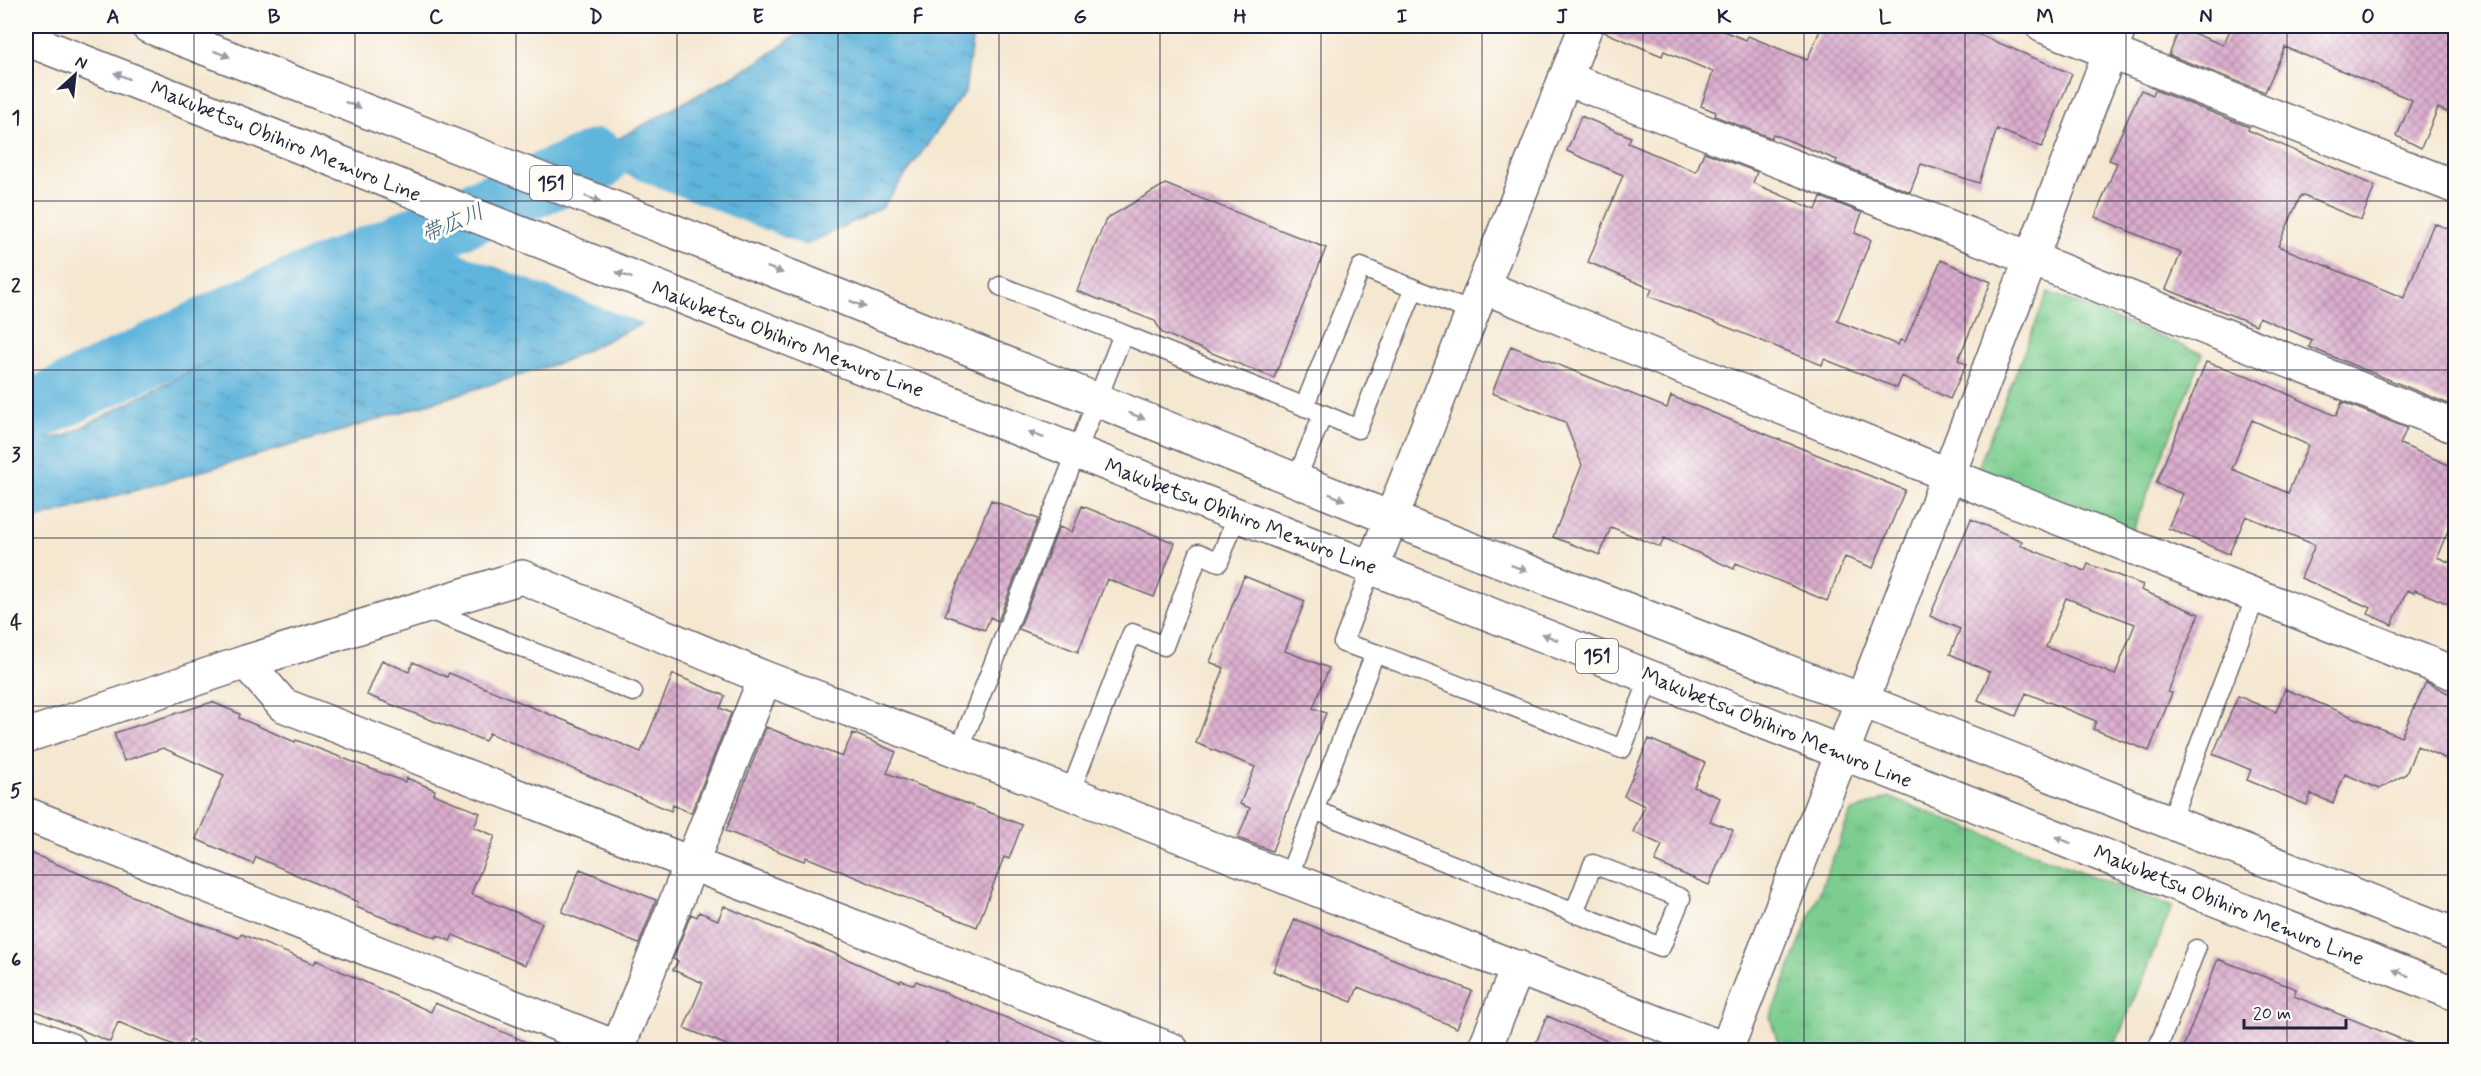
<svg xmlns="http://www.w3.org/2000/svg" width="2481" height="1076" viewBox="0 0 2481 1076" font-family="Mynerve,'Klee One',sans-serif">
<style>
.park{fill:url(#park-tufts);stroke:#4e7865;stroke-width:1.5}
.water{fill:url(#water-ripples);stroke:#416c8c;stroke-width:1.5}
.pier{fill:#f5e7d0}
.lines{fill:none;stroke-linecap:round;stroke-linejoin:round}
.river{stroke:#60b5dc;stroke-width:62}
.building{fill:url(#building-cross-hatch);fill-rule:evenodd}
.service-casing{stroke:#6c676f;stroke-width:21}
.minor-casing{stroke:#6c676f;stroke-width:36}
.tertiary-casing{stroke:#6c676f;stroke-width:36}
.primary-casing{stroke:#6c676f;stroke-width:36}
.service{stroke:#fff;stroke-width:18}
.minor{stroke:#fff;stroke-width:33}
.tertiary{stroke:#fff;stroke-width:33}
.primary{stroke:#fff;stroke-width:33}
.oneway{fill:#9c9ca7}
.grid{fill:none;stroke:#22223b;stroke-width:1.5;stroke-opacity:0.55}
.labels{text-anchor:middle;stroke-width:6;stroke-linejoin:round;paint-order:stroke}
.shield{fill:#fdfcf7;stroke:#646373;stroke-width:1.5}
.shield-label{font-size:20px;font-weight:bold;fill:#22223b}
.street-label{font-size:21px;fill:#22223b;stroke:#fdfcf7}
.water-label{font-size:22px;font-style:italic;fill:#3b5d7b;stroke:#fdfcf7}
.neatline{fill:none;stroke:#22223b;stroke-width:2}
.grid-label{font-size:20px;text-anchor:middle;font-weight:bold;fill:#22223b}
</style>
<defs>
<pattern id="park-tufts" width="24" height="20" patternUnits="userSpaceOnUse" patternTransform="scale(1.5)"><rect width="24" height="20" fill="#7bcd8f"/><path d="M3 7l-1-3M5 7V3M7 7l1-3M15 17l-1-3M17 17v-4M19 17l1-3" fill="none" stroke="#6ab07c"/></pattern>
<pattern id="water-ripples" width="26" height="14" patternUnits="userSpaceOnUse" patternTransform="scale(1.5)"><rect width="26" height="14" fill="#60b5dc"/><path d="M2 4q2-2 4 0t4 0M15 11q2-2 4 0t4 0" fill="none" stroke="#4f93b4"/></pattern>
<pattern id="building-cross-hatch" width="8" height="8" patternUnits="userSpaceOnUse" patternTransform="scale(1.5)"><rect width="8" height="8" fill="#dbadcd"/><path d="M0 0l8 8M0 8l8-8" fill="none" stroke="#b18ca8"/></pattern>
</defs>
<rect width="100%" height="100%" fill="#fdfcf7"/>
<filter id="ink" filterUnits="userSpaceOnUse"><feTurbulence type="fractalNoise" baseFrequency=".0167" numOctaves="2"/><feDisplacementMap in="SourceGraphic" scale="12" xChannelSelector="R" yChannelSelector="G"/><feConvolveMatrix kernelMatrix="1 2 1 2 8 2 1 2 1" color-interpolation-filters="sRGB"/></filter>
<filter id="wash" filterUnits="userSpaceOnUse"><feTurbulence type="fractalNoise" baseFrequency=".008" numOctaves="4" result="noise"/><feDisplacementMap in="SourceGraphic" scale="24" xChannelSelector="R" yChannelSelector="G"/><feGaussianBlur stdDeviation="1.35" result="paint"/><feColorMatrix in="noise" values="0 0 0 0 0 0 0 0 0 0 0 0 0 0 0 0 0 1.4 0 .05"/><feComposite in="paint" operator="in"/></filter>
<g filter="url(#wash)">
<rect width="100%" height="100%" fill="#f5e7d0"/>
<path class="park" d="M2048,292L2203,354L2132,532L1977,470Z
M1889,797L2172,907L2113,1050L1780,1049L1770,1018L1851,812Z"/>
<path class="water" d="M809,26H974L965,92L882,208L562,362L344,430L26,522V441L65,436L288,320L758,62Z"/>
<path class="pier" d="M579,156L808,247L646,325L427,240Z"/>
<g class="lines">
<path class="river" d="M26,414L242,311L597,160"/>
</g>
<g id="blocks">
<path class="building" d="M1604,26H1711L1746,40L1748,36L1807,60L1822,26H1959L2072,74L2042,147L1997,129L1979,183L1921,164L1910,192L1836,163L1837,160L1773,134L1771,138L1715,116L1716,112L1701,106L1713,72L1664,51L1662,56L1604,32Z
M2232,26H2456V116L2438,108L2421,148L2397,136L2412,100L2285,47L2265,92L2169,55L2180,28L2223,45Z
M2141,90L2153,95L2155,90L2249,127L2248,130L2375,186L2361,220L2301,195L2278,246L2404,298L2434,223L2456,232V407L2309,347L2312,340L2259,317L2256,325L2166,289L2181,253L2095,217L2117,163L2109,160Z
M1581,116L1631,137L1628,143L1696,172L1704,152L1757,172L1753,183L1816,210L1821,197L1862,213L1855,233L1871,240L1837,321L1898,345L1900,340L1905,342L1941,260L1991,282L1958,360L1966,364L1950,399L1902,376L1897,388L1824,359L1822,365L1649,296L1652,289L1588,262L1623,175L1567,151Z
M1165,184L1326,248L1274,378L1162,333L1155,321L1077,291L1106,219Z
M1511,346L1667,408L1671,396L1905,490L1873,568L1845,557L1827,601L1736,563L1734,569L1664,538L1660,547L1611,527L1600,555L1553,537L1582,465L1565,422L1492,393Z
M2206,362L2248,376L2336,416L2342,402L2407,428L2400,444L2456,468V511L2437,557L2456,565V607L2415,590L2414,593L2407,590L2392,625L2368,614L2371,608L2301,578L2315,545L2246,516L2229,554L2168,528L2183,494L2156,483ZM2252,420L2308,445L2288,493L2232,469Z
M991,500L1038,519L998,621L990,617L985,630L945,615Z
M1082,506L1175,543L1154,597L1107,579L1078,652L1019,629L1059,527L1072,532Z
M1971,519L2022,541L2020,545L2085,571L2088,564L2143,585L2141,590L2199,614L2168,692L2172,693L2149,751L2093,729L2096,721L2026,693L2016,716L1978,700L1990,672L1950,654L1960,629L1930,616ZM2066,598L2135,624L2115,675L2046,647Z
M1244,576L1305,601L1285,651L1329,668L1313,708L1326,713L1272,851L1238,838L1250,808L1240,804L1255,767L1196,743L1224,668L1210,662Z
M382,660L409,672L413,662L447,677L449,673L641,752L673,674L725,696L720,708L731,713L691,813L673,805L671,811L489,733L485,741L367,695Z
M2426,682L2456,697V763L2417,746L2406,774L2379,789L2345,774L2333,803L2311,794L2307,805L2247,780L2251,770L2213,754L2238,696L2276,712L2285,689L2401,737Z
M212,702L240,714L239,718L295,742L296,740L405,782L407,778L435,790L434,794L480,813L474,827L495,836L471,894L542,923L525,965L453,935L450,941L437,935L436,938L356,907L358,902L256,857L253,864L196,839L224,775L163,748L124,761L114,733Z
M766,727L842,757L853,733L896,752L887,773L1022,825L1009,859L1004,857L977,927L806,857L804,861L726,831Z
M1649,739L1705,763L1694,787L1720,798L1710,821L1733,830L1709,885L1655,862L1662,845L1633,832L1645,806L1624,796Z
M26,851L189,920L239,938L241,934L314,964L316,960L431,1012L435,1003L545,1050H216L190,1040L186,1050L118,1022L110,1042L26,1007Z
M580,869L656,900L639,944L562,912Z
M724,906L900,982L901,980L914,985L916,981L1085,1050H966L947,1042L943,1050H739L684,1028L703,983L673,970L678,961L673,959L691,914L697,917L699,912L718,920Z
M1295,919L1472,991L1457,1028L1358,987L1352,1002L1273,971Z
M2218,959L2296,989L2294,996L2428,1050H2182Z
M1547,1016L1629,1050H1533Z"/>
</g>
</g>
<g filter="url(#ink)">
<use href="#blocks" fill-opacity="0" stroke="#6c676f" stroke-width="1.5"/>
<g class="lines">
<g class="service-casing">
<path id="service" d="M1000,286L1123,334
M1304,407L1361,267L1474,313
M1323,414L1358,429L1414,289
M424,608L633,692
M1375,653L1622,749L1650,677
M959,751L1123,334L1323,414L1296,480
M1070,793L1132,633L1164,646L1199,553L1219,562L1237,514
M1314,810C1430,856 1546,902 1661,947L1681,898L1593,864L1574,913
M2170,822L2256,596
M1288,878L1375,653L1343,643L1372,567
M2157,1050L2196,949"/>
</g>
<g class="minor-casing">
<path id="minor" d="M2043,26L2456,187
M1565,78L2032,259L2456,427
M1484,287L1946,474L2456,674
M1372,567L1586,26
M246,662L283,705L1172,1050
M26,736L246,662L522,577L765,678L1070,793L1727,1050
M1842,753L2120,26
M26,814L623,1050
M26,1033L70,1050
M617,1050L765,678
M1484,1050L1518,967"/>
</g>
<g class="tertiary-casing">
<path id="tertiary" d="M1726,1050L1842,753"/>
</g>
<g class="primary-casing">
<path id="primary" d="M148,26L804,282L1390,518L1861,700L2456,935
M26,39L2456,994"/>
</g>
<use href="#service" class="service"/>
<use href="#minor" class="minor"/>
<use href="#tertiary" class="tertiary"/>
<use href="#primary" class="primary"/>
</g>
<defs><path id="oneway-solid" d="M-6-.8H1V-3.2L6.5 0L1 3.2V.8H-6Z" transform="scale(1.5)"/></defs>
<g class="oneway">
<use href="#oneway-solid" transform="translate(222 54) rotate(21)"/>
<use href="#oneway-solid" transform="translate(122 76) rotate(-158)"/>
<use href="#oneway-solid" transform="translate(353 105) rotate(21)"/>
<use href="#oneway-solid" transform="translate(593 199) rotate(21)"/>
<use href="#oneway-solid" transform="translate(775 270) rotate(21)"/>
<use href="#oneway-solid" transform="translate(624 275) rotate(-159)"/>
<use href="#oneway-solid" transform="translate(858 304) rotate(22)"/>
<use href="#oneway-solid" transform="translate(1137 416) rotate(22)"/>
<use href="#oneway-solid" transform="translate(1036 435) rotate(-159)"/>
<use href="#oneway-solid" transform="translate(1337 497) rotate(22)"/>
<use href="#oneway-solid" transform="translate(1519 568) rotate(21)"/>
<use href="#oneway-solid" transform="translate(1550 637) rotate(-158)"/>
<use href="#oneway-solid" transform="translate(2063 840) rotate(-158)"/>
<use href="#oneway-solid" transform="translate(2401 973) rotate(-158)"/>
</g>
</g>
<path class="grid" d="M194,26V1050M355,26V1050M516,26V1050M677,26V1050M838,26V1050M999,26V1050M1160,26V1050M1321,26V1050M1482,26V1050M1643,26V1050M1804,26V1050M1965,26V1050M2126,26V1050M2287,26V1050M26,201H2456M26,370H2456M26,538H2456M26,706H2456M26,875H2456"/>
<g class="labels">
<g class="shield">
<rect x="530" y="166" width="42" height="34" rx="4.5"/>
<rect x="1576" y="639" width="42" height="34" rx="4.5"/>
</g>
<g class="shield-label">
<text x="551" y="190">151</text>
<text x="1597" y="663">151</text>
</g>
<g class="street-label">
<text transform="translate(286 141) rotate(22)" y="7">Makubetsu Obihiro Memuro Line</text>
<text transform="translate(788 339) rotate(21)" y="7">Makubetsu Obihiro Memuro Line</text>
<text transform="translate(1241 516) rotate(21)" y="7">Makubetsu Obihiro Memuro Line</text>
<text transform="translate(1777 727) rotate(22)" y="7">Makubetsu Obihiro Memuro Line</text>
<text transform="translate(2229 905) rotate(22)" y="7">Makubetsu Obihiro Memuro Line</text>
</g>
<g class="water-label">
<text transform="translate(452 222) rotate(-23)" y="8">帯広川</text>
</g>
</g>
<rect width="2481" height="1076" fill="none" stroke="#fdfcf7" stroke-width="66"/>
<g transform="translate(75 75) rotate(27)" stroke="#fdfcf7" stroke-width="4.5" paint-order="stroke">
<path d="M0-4.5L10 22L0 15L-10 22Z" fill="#22223b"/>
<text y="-9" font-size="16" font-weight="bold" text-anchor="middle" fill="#22223b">N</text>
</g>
<path d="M2244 1019v9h102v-9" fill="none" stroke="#22223b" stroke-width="3"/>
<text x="2253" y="1019" font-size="18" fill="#22223b" stroke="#fdfcf7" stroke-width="4.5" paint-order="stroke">20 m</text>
<rect x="33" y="33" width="2415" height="1010" class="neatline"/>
<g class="grid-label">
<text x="113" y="23">A</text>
<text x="274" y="23">B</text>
<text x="436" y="23">C</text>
<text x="596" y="23">D</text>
<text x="758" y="23">E</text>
<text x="918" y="23">F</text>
<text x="1080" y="23">G</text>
<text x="1240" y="23">H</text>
<text x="1402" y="23">I</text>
<text x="1562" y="23">J</text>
<text x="1724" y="23">K</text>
<text x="1885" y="23">L</text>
<text x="2045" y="23">M</text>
<text x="2206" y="23">N</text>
<text x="2368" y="23">O</text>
<text x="16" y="124">1</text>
<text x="16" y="292">2</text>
<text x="16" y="461">3</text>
<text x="16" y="629">4</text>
<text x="16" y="797">5</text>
<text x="16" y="966">6</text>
</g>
</svg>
